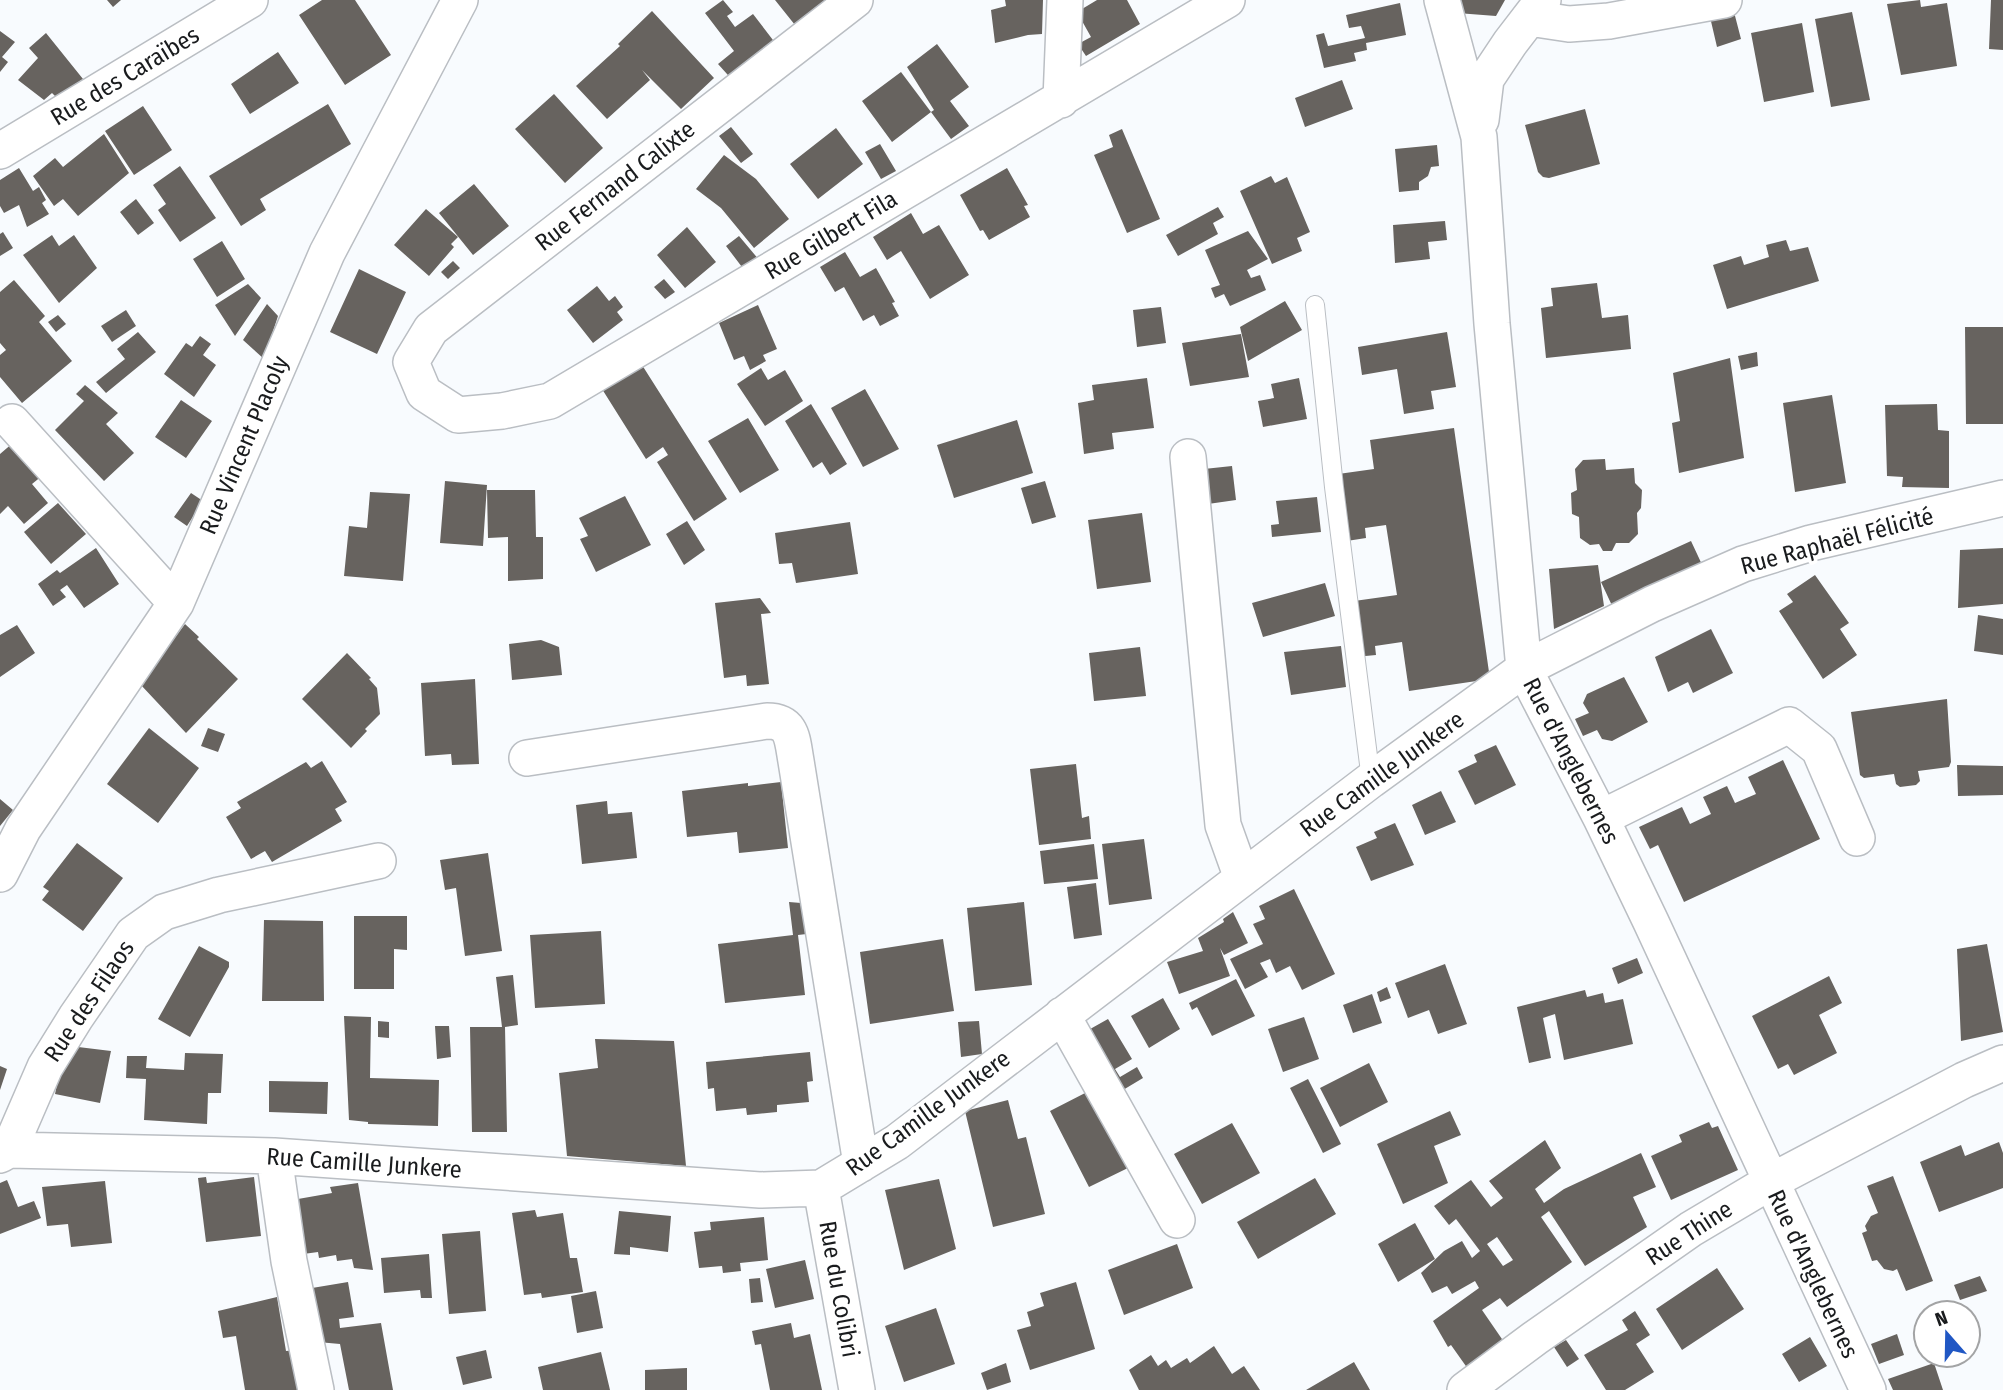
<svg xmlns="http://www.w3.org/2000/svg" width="2003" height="1390" viewBox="0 0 2003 1390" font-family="'Fira Sans Condensed',sans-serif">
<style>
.building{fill:#67635f;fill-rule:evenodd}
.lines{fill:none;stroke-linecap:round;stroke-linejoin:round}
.service-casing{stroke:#babec3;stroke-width:20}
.minor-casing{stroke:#babec3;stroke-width:38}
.service{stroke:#fff;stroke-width:18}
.minor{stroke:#fff;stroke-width:35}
.labels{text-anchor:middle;stroke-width:7;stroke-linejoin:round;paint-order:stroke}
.street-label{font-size:24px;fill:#191b1d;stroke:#fff}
</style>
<rect width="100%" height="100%" fill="#f8fbfe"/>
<path class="building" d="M107,0H121L113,7Z
M322,0H355L391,55L345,85L299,15Z
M723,0L733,12L727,16L735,27L753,14L776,44L736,84L718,64L734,51L705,13Z
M775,0H826L795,25Z
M1005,0H1043L1042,34L1028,35L995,43L991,10L1006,6Z
M1097,0H1127L1140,24L1086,56L1078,44L1091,37L1077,12Z
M1456,0H1505L1496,16L1457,13Z
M1920,0L1921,7L1947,3L1957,66L1901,75L1887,4Z
M1991,0H2003V50L1989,49Z
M1400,3L1406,35L1366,43L1367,50L1354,53L1356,61L1324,68L1316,35L1324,33L1328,46L1365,38L1361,26L1349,28L1346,15Z
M652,11L714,78L681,109L642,70L650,80L607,119L576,86L620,46L618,44Z
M1734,12L1741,39L1717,47L1710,17Z
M1852,12L1870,100L1831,107L1815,19Z
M1802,23L1814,92L1764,102L1751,33Z
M0,31L15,42L2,57L8,62L0,72Z
M46,33L83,79L56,97L52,93L44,100L18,80L38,58L29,48Z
M937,44L969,87L950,101L969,126L951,139L931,112L934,110L907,67Z
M278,52L299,83L250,114L231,84Z
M901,72L931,112L892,142L862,101Z
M1342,80L1353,109L1305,127L1295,98Z
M554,94L603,148L565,183L515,129Z
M328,104L351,144L260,199L266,210L241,226L209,176Z
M143,106L172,150L134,175L105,131Z
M1585,109L1600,164L1549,178L1543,177L1538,172L1525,125Z
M731,127L753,154L741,163L719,136Z
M836,128L863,164L818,199L790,164Z
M1122,129L1160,219L1127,233L1094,155L1113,147L1109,135Z
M104,134L129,173L78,216L63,199L54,206L33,176L55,158L63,167Z
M880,144L896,171L881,179L865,152Z
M1437,145L1439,166L1431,167L1428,176L1419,182V190L1399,192L1395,149Z
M724,155L756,179L789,219L754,248L721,208L696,189Z
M180,166L216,218L180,242L158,210L166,204L153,185Z
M19,168L33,191L39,187L46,200L42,203L49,214L27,227L19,205L4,213L0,206V180Z
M1007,168L1028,205L1024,206L1030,217L989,240L983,230L980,231L960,195Z
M1271,176L1275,183L1287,177L1310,232L1297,238L1302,251L1272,264L1240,191Z
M474,184L509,226L473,255L439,213Z
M136,199L154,223L138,235L120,212Z
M1218,207L1224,217L1213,223L1218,234L1178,256L1166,235Z
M426,209L458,237L451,244L454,247L429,276L394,245Z
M911,213L923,234L939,225L969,275L930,299L901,251L887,260L873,237Z
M1445,221L1447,240L1428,242L1430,259L1395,263L1393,225Z
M687,227L716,262L685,288L657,255Z
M1248,231L1268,259L1247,270L1251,278L1260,275L1266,290L1230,306L1224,294L1215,298L1211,288L1220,285L1205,250Z
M3,232L13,248L0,256V234Z
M52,235L59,246L74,235L97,268L59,303L23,255Z
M739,236L760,261L745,271L726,246Z
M1786,240L1790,251L1808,247L1819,281L1727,309L1713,265L1741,256L1744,265L1769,257L1766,245Z
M222,241L245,279L217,297L193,259Z
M845,252L860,277L876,268L895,302L892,303L899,316L880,326L874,315L863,321L844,287L835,292L820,267Z
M453,261L460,268L448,279L441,272Z
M359,269L406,292L377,354L330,332Z
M664,279L675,292L665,299L654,287Z
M14,280L45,316L39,322L72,361L22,403L0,377V355L6,350L0,343V292Z
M1597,283L1602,318L1628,315L1631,349L1546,358L1541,308L1553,306L1551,288Z
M248,284L261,298L235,336L215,305Z
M597,286L609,301L615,296L623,307L617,312L623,320L593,343L567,310Z
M1285,301L1302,330L1248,361L1240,327Z
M267,304L278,316L264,359L243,340Z
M758,305L777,349L763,355L766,361L750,370L744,356L734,360L719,323Z
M1161,307L1166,343L1137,347L1133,310Z
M126,310L136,326L112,342L101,326Z
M58,315L66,324L56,332L48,322Z
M1965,327H2003V424H1966Z
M138,332L156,352L106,393L96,382L125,359L117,349Z
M1447,332L1456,387L1431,391L1434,409L1404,414L1397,369L1362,375L1358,347Z
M1241,334L1249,377L1190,386L1182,343Z
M200,336L211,344L203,355L216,365L194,397L164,374L186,343L192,347Z
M1757,352L1758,366L1741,370L1738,356Z
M1730,358L1744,458L1679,473L1672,423L1680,421L1673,373Z
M642,365L727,499L694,521L657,462L668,455L663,447L646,459L602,389Z
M761,368L768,380L785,370L803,401L765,426L737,384Z
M1147,378L1154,428L1112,433L1114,449L1084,454L1078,403L1094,400L1092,385Z
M1299,378L1307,419L1263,427L1258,401L1274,398L1271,384Z
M85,385L118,413L106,424L134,453L104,481L55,430L84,401L76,394Z
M865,389L899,449L863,467L831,408Z
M1832,395L1846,483L1795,492L1783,403Z
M181,400L212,421L186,458L155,437Z
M811,404L847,464L830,475L822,462L813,468L785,421Z
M1937,404L1938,430L1949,431V488L1902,487L1903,477L1887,476L1885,405Z
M748,418L779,470L740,493L708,441Z
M1017,420L1033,473L954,498L937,445Z
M1454,428L1490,679L1409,691L1402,642L1375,646L1376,655L1355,657L1347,602L1397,595L1386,525L1365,528L1366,538L1334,543L1324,476L1374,469L1370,440Z
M14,442L48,471L32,484L48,503L24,524L8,506L0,514V454Z
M1605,459L1606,470L1634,468L1635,483L1642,490L1641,508L1637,513L1638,534L1629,543H1616L1612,551H1603L1599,544L1590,545L1580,538L1579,517L1572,514L1571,493L1577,490L1575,469L1583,460Z
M1232,466L1236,500L1208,504L1204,469Z
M445,481L487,485L483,546L440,543Z
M1045,481L1056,517L1032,524L1021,488Z
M487,490H535L536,537H543V579L508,581V537L488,538Z
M370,492L410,494L403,581L344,576L349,526L367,528Z
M191,493L203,501L187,526L174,517Z
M625,496L651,545L596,572L580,539L588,536L579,518Z
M1317,497L1321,532L1272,537L1271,525L1279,524L1276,501Z
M58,503L86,534L51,564L24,532Z
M1142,513L1151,582L1097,589L1088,520Z
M687,521L705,550L684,565L666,534Z
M850,522L858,574L796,583L792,563L779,564L775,533Z
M1691,541L1705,571L1615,612L1601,582Z
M96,548L119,584L84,608L67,585L60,590L66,597L53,606L38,584L57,570L60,573Z
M2003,548V604L1958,608L1960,550Z
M1598,565L1604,606L1554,629L1549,569Z
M1815,575L1849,623L1840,629L1857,655L1823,679L1779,611L1793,602L1787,594Z
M1325,583L1335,616L1263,637L1252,603Z
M760,598L771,613L761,614L769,684L747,686L746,675L724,678L715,603Z
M1978,615L2003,619V655L1974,651Z
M185,624L199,637L197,639L238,679L186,733L140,684Z
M17,625L35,653L0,677V635Z
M1711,629L1733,673L1693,693L1688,682L1668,692L1655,657Z
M541,640L559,647L562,675L512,680L509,644Z
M1341,646L1346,687L1291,695L1284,652Z
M1140,647L1146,696L1094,701L1089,653Z
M347,653L371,678L369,679L377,688L380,714L365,729L367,731L351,748L302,699Z
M1624,677L1648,722L1612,741L1602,739L1597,730L1583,736L1575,719L1589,713L1583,703L1587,694Z
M475,679L479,764L452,765L451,754L425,756L421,683Z
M1947,699L1951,762L1949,767L1918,771L1920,781L1916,785L1900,787L1896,784L1894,774L1864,778L1860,775L1851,712Z
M149,728L199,768L158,823L107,784Z
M208,728L225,734L218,752L201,746Z
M1496,745L1516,785L1475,805L1458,771L1477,762L1474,755Z
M1783,760L1820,839L1684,902L1658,845L1650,849L1639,827L1682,807L1690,824L1711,814L1703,797L1727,786L1735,803L1756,794L1748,777Z
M322,761L347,802L335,809L342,821L272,862L265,851L251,859L226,817L241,808L237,802L306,762L311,768Z
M1076,764L1082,818L1089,816L1091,839L1039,845L1030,769Z
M1957,765L2003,766V795L1958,796Z
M781,782L788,848L739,853L737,832L687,837L682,791L748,783V786Z
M1441,791L1456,822L1425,835L1412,805Z
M0,799L13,810L0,826Z
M607,801L608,814L632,812L637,858L582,864L576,805Z
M1395,823L1414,865L1371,881L1356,847L1377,838L1374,832Z
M1144,839L1152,899L1109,905L1102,844Z
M77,843L123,878L83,931L42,900L49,891L43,887Z
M1094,844L1098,879L1044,884L1040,851Z
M488,853L502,951L465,956L456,888L445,890L440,860Z
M1096,883L1102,935L1074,939L1067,887Z
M1294,889L1335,974L1302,990L1290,966L1276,973L1270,959L1260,963L1268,977L1245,989L1230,959L1263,944L1253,924L1265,919L1259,906Z
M789,902L813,904L815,933L798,935L805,995L725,1003L718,944L793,935Z
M1024,902L1032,985L975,991L967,908Z
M1233,912L1248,943L1224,955L1220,948L1230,976L1179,994L1167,962L1203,951L1198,938L1224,922L1223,919Z
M354,916H407V950L394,949V989H354Z
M264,920L323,921L324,1001H262Z
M601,931L605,1004L535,1008L530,935Z
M943,939L954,1011L870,1024L860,952Z
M1987,944L2003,1032L1961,1041L1957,949Z
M199,946L229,962V967L190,1037L158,1019Z
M1637,958L1643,973L1618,984L1612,968Z
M1445,964L1467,1024L1438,1034L1429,1010L1408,1018L1395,983Z
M513,975L518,1025L505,1027L507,1132H472L470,1027H502L496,977Z
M1829,976L1842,1003L1819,1015L1837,1053L1794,1075L1788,1064L1778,1069L1752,1016Z
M1236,979L1255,1016L1212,1036L1197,1007L1192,1010L1189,1003Z
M1387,987L1391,998L1380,1002L1377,992Z
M1585,990L1587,997L1603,993L1605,1003L1623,999L1633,1044L1564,1060L1555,1014L1543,1018L1551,1058L1529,1063L1517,1007Z
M1372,994L1382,1023L1353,1033L1343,1005Z
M1163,998L1180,1029L1149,1048L1131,1016Z
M344,1016L371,1017L370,1078L439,1080L438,1126L368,1124V1122L349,1120Z
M1304,1017L1319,1059L1283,1072L1268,1029Z
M1108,1019L1132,1059L1115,1069L1120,1077L1137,1067L1143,1078L1118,1093L1083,1033Z
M378,1021L389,1022V1038L378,1037Z
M979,1021L982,1054L961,1057L958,1022Z
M435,1026H449L451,1057L437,1059Z
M595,1039L674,1041L686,1166L567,1156L559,1073L598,1068Z
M70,1046L111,1051L100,1103L55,1094L61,1066Z
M810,1052L813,1081L807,1082L809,1102L777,1105V1112L747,1115L746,1108L716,1111L714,1088L708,1089L706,1062Z
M185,1053L223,1054L221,1093H208L207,1124L144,1120L146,1079L126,1078L127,1056H147L146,1068L184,1070Z
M1369,1063L1388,1102L1340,1127L1320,1088Z
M0,1066L7,1069L0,1090Z
M1308,1079L1341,1144L1323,1153L1290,1088Z
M269,1081L328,1082L327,1114L269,1112Z
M1089,1091L1130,1167L1089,1187L1050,1111Z
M1008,1100L1018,1139L1026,1137L1045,1214L993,1227L965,1111Z
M1450,1111L1461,1135L1434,1146L1448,1183L1403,1204L1377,1144Z
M1709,1122L1712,1128L1718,1126L1738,1170L1671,1200L1651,1156L1682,1142L1679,1135Z
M1232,1123L1260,1173L1202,1204L1174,1154Z
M1545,1140L1561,1168L1535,1189L1544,1203L1564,1189L1641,1153L1656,1187L1633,1197L1647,1227L1585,1266L1549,1211L1541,1217L1572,1262L1507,1307L1500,1298L1482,1310L1504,1342L1468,1369L1451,1345L1448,1347L1433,1321L1479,1288L1475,1281L1452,1294L1447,1286L1432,1293L1421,1273L1444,1251L1462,1241L1472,1258L1480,1251L1456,1219L1449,1225L1434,1206L1471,1180L1491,1207L1503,1198L1489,1181ZM1497,1237L1513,1260L1503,1266L1487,1244Z
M1999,1142L2003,1153V1188L1939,1212L1920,1162L1961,1145L1965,1156Z
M1893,1176L1933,1281L1906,1291L1897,1269L1893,1271L1884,1269L1877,1260L1872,1261L1862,1233L1867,1231L1865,1226L1871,1216L1878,1213L1867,1186Z
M206,1177L207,1183L254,1177L261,1236L206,1242L198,1178Z
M1315,1178L1336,1214L1258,1259L1237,1222Z
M939,1179L956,1249L904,1270L885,1190Z
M7,1180L18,1207L34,1201L41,1218L0,1234V1183Z
M105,1181L112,1243L71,1247L68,1224L47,1226L42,1187Z
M358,1183L373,1270L354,1268L352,1259L337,1261L336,1255L319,1258L318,1252L296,1255L294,1236L303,1234L298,1199L332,1193L330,1187Z
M535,1210L537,1217L563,1213L570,1258H577L583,1292L542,1298L541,1293L524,1295L512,1213Z
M619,1211L671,1216L668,1252L630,1247V1255L614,1254Z
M764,1217L768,1260L740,1263L741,1271L723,1273L722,1266L699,1268L694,1232L711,1230L710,1222Z
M1415,1223L1435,1259L1398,1282L1378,1244Z
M480,1231L486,1311L449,1314L442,1234Z
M1177,1244L1193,1288L1124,1315L1108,1270Z
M429,1254L432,1298H421L420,1290L384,1293L381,1258Z
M805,1260L814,1299L775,1308L766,1269Z
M1717,1268L1744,1309L1682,1350L1656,1309Z
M1980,1276L1987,1291L1960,1300L1954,1285Z
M760,1278L763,1302L751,1303L749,1279Z
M348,1282L354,1317L339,1319L340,1328L381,1323L393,1390H349L340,1344L318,1342L306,1289Z
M1076,1282L1095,1349L1030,1370L1017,1330L1031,1326L1027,1312L1044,1306L1040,1293Z
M596,1291L603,1328L577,1333L571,1296Z
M277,1297L286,1351L299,1350L305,1390H245L236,1336L223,1338L218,1311Z
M936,1308L955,1364L904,1382L885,1326Z
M1635,1311L1650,1335L1636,1344L1654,1372L1625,1390H1606L1584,1355L1628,1330L1622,1320Z
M791,1323L794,1338L810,1334L822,1390H770L761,1344L755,1345L752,1331Z
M1897,1334L1904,1355L1879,1364L1871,1344Z
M1810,1337L1827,1366L1799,1382L1782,1354Z
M1566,1340L1579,1359L1567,1367L1554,1347Z
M1214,1346L1232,1374L1244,1366L1260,1390H1139L1129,1370L1151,1355L1158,1366L1166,1360L1171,1368L1187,1358L1190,1363Z
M486,1350L492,1378L463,1385L456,1357Z
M601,1352L610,1390H543L538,1367Z
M1354,1362L1370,1390H1306Z
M1006,1363L1011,1382L987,1390L981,1373Z
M1934,1363L1943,1390H1893L1888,1379Z
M687,1368V1390H645V1370Z"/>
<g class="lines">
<g class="service-casing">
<path id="service" d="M1315,305L1334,487L1371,780"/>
</g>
<g class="minor-casing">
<path id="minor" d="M855,0L431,329L411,362L424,393L458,415L502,411L550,401L1227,0
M1442,0L1479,137L1492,324L1524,669L1601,818L1651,922L1868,1390
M1529,18L1569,24L1609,21L1724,0
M1061,100L1065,0
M1481,120L1486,79L1510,43L1543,0
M0,151L250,0
M12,422L176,603
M1188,457L1223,825L1242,878
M527,758L767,721C793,721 792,739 796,761L861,1164
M1601,818L1789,725L1819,749L1857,838
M0,874L23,829L176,603L327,253L460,0
M1062,1015L1177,1220
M9,1150L45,1067L76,1017L133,934L164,912L219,895L378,861
M0,1155L9,1150L274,1156L760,1190L821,1188L897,1142L1371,780L1524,669L1652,604L1743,564L1811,543L2003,498
M274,1156L289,1261L316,1390
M821,1188L857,1390
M1465,1390L1535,1338L1691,1229L1770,1182L1964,1080L2003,1063"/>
</g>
<use href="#service" class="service"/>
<use href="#minor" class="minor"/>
</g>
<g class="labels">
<g class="street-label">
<text transform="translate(125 76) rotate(-31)" y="8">Rue des Caraïbes</text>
<text transform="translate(615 186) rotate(-38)" y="8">Rue Fernand Calixte</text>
<text transform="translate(831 235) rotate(-31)" y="8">Rue Gilbert Fila</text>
<text transform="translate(244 445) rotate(-67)" y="8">Rue Vincent Placoly</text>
<text transform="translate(1837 541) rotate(-15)" y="8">Rue Raphaël Félicité</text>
<text transform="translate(1571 761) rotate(63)" y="8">Rue d'Anglebernes</text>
<text transform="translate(1382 774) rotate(-36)" y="8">Rue Camille Junkere</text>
<text transform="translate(89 1001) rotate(-56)" y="8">Rue des Filaos</text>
<text transform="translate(928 1113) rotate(-36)" y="8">Rue Camille Junkere</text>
<text transform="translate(364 1163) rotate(4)" y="8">Rue Camille Junkere</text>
<text transform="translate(1689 1233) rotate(-33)" y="8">Rue Thine</text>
<text transform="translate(1813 1274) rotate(65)" y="8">Rue d'Anglebernes</text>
<text transform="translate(839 1289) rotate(80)" y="8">Rue du Colibri</text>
</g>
</g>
<g transform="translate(1947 1334) rotate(340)"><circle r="33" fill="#ffffff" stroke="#a3a4a5" stroke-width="2"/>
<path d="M0-5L12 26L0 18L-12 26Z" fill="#2057c4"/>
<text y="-10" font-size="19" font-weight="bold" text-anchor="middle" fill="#191b1d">N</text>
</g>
</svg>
